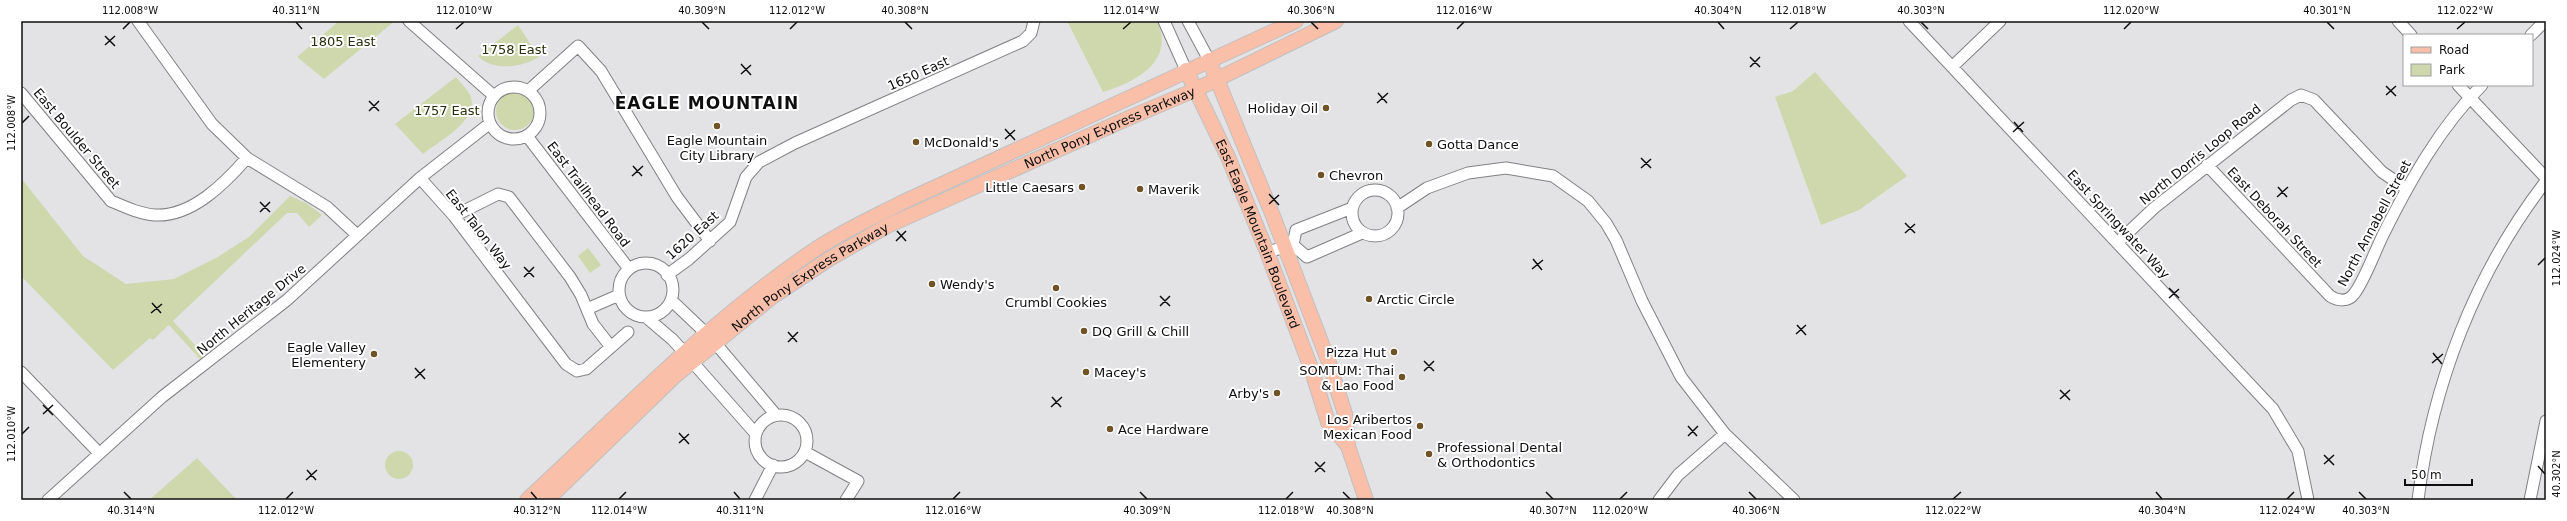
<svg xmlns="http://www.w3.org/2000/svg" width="2567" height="521" viewBox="0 0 2567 521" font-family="'DejaVu Sans',sans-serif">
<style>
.green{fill:#cfd8ad}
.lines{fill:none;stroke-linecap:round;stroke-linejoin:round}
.minor-casing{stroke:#818184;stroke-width:13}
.major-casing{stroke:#c0c0c1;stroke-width:16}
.minor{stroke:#fff;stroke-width:11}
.major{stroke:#fabfa9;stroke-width:14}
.ticks{fill:none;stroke:#0e0e0f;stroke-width:1.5}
.poi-dot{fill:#6f5326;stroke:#fff;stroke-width:1.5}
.labels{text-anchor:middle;stroke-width:4;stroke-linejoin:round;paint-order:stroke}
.park-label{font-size:13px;fill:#292e0c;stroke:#fff}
.street-label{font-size:13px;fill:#0e0e0f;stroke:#fff}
.poi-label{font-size:13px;fill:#0e0e0f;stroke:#fff;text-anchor:start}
.district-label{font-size:17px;font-weight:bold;letter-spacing:1px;fill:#0e0e0f;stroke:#fff}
.neatline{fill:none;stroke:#0e0e0f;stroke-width:1.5}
.ticks-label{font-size:10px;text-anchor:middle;fill:#0e0e0f}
</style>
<rect width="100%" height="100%" fill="#e3e3e6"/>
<path class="green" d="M339,21H395L324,79L297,57Z
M1067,21H1157C1176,62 1134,83 1103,92Z
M518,25L539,57C523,67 493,72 478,56Z
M1815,72L1907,176L1859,210L1821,225L1775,97L1793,91Z
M456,77C460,82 467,89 470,95C481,120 439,141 423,154L395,124Z
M496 111a19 19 0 1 1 38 0a19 19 0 1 1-38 0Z
M21,178L83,256L126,284L174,279L216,258L249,237L290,196L306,203L322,215L309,227L297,213H287L173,321L205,356L200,359L169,325L153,340L150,338L113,370L21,276Z
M588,248L601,265L590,273L578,256Z
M385 465a14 14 0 1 1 28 0a14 14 0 1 1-28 0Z
M197,458L237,500H149Z"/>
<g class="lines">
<g class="minor-casing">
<path id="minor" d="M138,21L212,124L247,158L327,207L357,235
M409,21L494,96
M1164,21L1186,70
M1188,21L1209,60
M1909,21L2273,409L2298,451L2308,500
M2398,21L2411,35
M2531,35L2545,21
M1952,67L2000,21
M2458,85L2546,178
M488 113a26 26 0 1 1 52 0a26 26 0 1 1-52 0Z
M528,91L578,46L601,71L677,197L710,241
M21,93L111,201C125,207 140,214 155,215C192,217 225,183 247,158
M527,136L629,269
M2207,165L2330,296C2338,301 2348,302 2354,294C2365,280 2376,248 2385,231C2411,179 2441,126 2482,85
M420,178L454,216L566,364L577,371L586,369L628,332
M1352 213a23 23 0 1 1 46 0a23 23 0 1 1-46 0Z
M1397,208L1427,188L1468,173L1506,168L1553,176L1588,201L1606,223L1616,240L1642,301L1681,377L1725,434L1794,500
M454,216L498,194L509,197L570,277L581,295L593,324L611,347
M2117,243L2154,208L2291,100L2301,95L2314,100L2382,172L2407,189
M1293,245L1307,257L1362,233
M1293,245L1296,230L1352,208
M1267,252L1293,245
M619 290a27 27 0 1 1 54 0a27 27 0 1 1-54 0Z
M667,275L689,259L730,222L746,177L759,162L795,143L1023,41L1031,33L1034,21
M671,300L711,338L776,415
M587,309L619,295
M646,317L673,340L756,434
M21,372L99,453
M755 441a26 26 0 1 1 52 0a26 26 0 1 1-52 0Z
M805,452L858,481L846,500
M48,500L162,397L287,300L420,178L489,124
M755,500L773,465
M1659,500L1678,475L1725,434
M2418,500C2432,385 2475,273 2546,181
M2530,500L2546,421"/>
</g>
<g class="major-casing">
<g id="major">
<path d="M1209,60L1273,216L1328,360L1345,414L1348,446L1366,500"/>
<path id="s1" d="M1186,70L1228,157L1267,252L1311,368L1328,422L1348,446"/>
<path d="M527,500C620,414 710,320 816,249C843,231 872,218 901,203L1296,21"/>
<path id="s2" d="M547,500L675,376L772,297L829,259L887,226L1131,117L1195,90L1336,21"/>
</g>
</g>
<use href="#minor" class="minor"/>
<use href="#major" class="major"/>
</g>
<path class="ticks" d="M296,22L302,29M702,22L709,29M905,22L912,29M1311,22L1318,29M1718,22L1724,29M1921,22L1928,29M2327,22L2334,29M123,29L130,22M456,29L464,22M790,29L797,22M1123,29L1131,22M1457,29L1464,22M1790,29L1798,22M2124,29L2131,22M2457,29L2465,22M105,36L115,46M105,45L115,36M1750,57L1760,67M741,64L751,75M1750,67L1760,57M741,74L751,65M2386,86L2396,96M1378,93L1387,103M2386,95L2396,86M369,101L379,111M1377,103L1388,93M369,111L379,101M2014,122L2023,132M22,123L29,116M1005,129L1015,140M2013,132L2024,122M1005,139L1015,130M1641,158L1651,168M633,166L642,176M1641,168L1651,159M632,176L643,166M2278,187L2287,197M1269,194L1279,205M2277,197L2288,187M260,202L270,212M1269,204L1279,195M260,212L270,202M1905,223L1915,233M897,231L906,241M1905,233L1915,224M896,241L906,231M1533,259L1542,270M2538,265L2545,258M524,267L534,277M1532,269L1543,260M524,277L534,267M2169,288L2179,298M1160,296L1170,306M2169,298L2179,289M152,303L161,313M1160,306L1170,296M151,313L162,304M1797,325L1806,335M788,332L797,342M1796,334L1806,325M788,342L798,332M2433,353L2442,364M1424,361L1434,371M2432,363L2443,354M415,368L425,379M1424,371L1434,361M415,378L425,369M2060,390L2070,400M1052,397L1061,407M2060,399L2070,390M43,405L53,415M1051,407L1062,397M43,414L53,405M1688,426L1697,436M679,433L689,444M22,434L29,427M1688,436L1698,426M679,443L689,434M2324,455L2334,465M1315,462L1325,472M2324,464L2334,455M2538,466L2545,474M307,470L316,480M1315,472L1325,462M306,480L317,470M124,492L131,499M531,492L537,499M734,492L740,499M1140,492L1147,499M1343,492L1350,499M1546,492L1553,499M1749,492L1756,499M2156,492L2162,499M2359,492L2366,499M286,499L293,492M619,499L626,492M953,499L960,492M1286,499L1293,492M1620,499L1627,492M1953,499L1961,492M2287,499L2294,492"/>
<g class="poi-dot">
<circle cx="1326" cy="108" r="4"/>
<circle cx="717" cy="126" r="4"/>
<circle cx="916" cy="142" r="4"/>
<circle cx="1429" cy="144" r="4"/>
<circle cx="1321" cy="175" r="4"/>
<circle cx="1082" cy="187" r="4"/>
<circle cx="1140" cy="189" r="4"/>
<circle cx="932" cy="284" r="4"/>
<circle cx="1056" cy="288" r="4"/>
<circle cx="1369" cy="299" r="4"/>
<circle cx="1084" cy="331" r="4"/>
<circle cx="1394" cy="352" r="4"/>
<circle cx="374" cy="354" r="4"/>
<circle cx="1086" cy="372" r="4"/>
<circle cx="1402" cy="377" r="4"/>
<circle cx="1277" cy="393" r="4"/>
<circle cx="1420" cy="426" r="4"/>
<circle cx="1110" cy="429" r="4"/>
<circle cx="1429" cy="454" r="4"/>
</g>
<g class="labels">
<g class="park-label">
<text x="343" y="46">1805 East</text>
<text x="514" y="54">1758 East</text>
<text x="447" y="115">1757 East</text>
</g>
<g class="street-label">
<text transform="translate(918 73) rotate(-24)" y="5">1650 East</text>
<text dy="5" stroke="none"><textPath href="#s2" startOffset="682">North Pony Express Parkway</textPath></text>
<text transform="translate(77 138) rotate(50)" y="5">East Boulder Street</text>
<text transform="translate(2200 154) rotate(-39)" y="5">North Dorris Loop Road</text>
<text transform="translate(589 194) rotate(53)" y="5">East Trailhead Road</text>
<text transform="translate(2275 217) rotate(47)" y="5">East Deborah Street</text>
<text transform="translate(2374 223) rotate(-62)" y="5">North Annabell Street</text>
<text transform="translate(2119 224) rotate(47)" y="5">East Springwater Way</text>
<text transform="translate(479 229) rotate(52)" y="5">East Talon Way</text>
<text dy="5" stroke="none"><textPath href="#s1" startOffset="179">East Eagle Mountain Boulevard</textPath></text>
<text transform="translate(692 235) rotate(-42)" y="5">1620 East</text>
<text dy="5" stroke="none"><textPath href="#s2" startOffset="346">North Pony Express Parkway</textPath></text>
<text transform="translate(251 309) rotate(-39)" y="5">North Heritage Drive</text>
</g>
<g class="poi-label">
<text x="1318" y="113" text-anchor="end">Holiday Oil</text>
<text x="717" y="145" text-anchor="middle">Eagle Mountain<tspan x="717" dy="15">City Library</tspan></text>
<text x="924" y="147">McDonald's</text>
<text x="1437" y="149">Gotta Dance</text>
<text x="1329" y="180">Chevron</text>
<text x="1074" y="192" text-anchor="end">Little Caesars</text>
<text x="1148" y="194">Maverik</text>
<text x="940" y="289">Wendy's</text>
<text x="1377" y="304">Arctic Circle</text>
<text x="1056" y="307" text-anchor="middle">Crumbl Cookies</text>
<text x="1092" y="336">DQ Grill &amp; Chill</text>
<text x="366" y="352" text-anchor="end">Eagle Valley<tspan x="366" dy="15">Elementery</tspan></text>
<text x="1386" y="357" text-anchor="end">Pizza Hut</text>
<text x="1394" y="375" text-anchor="end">SOMTUM: Thai<tspan x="1394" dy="15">&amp; Lao Food</tspan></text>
<text x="1094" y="377">Macey's</text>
<text x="1269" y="398" text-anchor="end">Arby's</text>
<text x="1412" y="424" text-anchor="end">Los Aribertos<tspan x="1412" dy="15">Mexican Food</tspan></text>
<text x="1118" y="434">Ace Hardware</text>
<text x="1437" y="452">Professional Dental<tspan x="1437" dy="15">&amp; Orthodontics</tspan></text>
</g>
<g class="district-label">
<text x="707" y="109">EAGLE MOUNTAIN</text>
</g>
</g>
<rect width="2567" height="521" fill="none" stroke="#ffffff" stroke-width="44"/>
<rect x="2403" y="34" width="130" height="52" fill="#ffffff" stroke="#9f9f9f"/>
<rect x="2411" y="47" width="20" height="6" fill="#fabfa9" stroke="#9f9f9f"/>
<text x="2439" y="54" font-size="12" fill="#0e0e0f">Road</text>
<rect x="2411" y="64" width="20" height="12" fill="#cfd8ad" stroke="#9f9f9f"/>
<text x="2439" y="74" font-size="12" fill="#0e0e0f">Park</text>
<path d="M2405 479v6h67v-6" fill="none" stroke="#0e0e0f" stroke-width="2"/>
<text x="2411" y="479" font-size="12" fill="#0e0e0f" stroke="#ffffff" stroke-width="3" paint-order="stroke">50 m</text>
<rect x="22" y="22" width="2523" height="477" class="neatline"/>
<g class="ticks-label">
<text x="130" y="14">112.008°W</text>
<text x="296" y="14">40.311°N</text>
<text x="464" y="14">112.010°W</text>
<text x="702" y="14">40.309°N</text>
<text x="797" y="14">112.012°W</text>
<text x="905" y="14">40.308°N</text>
<text x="1131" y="14">112.014°W</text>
<text x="1311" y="14">40.306°N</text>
<text x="1464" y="14">112.016°W</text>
<text x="1718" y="14">40.304°N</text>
<text x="1798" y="14">112.018°W</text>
<text x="1921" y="14">40.303°N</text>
<text x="2131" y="14">112.020°W</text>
<text x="2327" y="14">40.301°N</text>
<text x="2465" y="14">112.022°W</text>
<text transform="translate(11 123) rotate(-90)" y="4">112.008°W</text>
<text transform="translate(2556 258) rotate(-90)" y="4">112.024°W</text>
<text transform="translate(11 434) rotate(-90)" y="4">112.010°W</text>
<text transform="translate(2556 474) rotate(-90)" y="4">40.302°N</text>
<text x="131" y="514">40.314°N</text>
<text x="286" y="514">112.012°W</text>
<text x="537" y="514">40.312°N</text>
<text x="619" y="514">112.014°W</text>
<text x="740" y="514">40.311°N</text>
<text x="953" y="514">112.016°W</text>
<text x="1147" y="514">40.309°N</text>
<text x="1286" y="514">112.018°W</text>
<text x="1350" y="514">40.308°N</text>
<text x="1553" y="514">40.307°N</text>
<text x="1620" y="514">112.020°W</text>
<text x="1756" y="514">40.306°N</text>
<text x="1953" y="514">112.022°W</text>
<text x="2162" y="514">40.304°N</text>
<text x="2287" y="514">112.024°W</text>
<text x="2366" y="514">40.303°N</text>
</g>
</svg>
